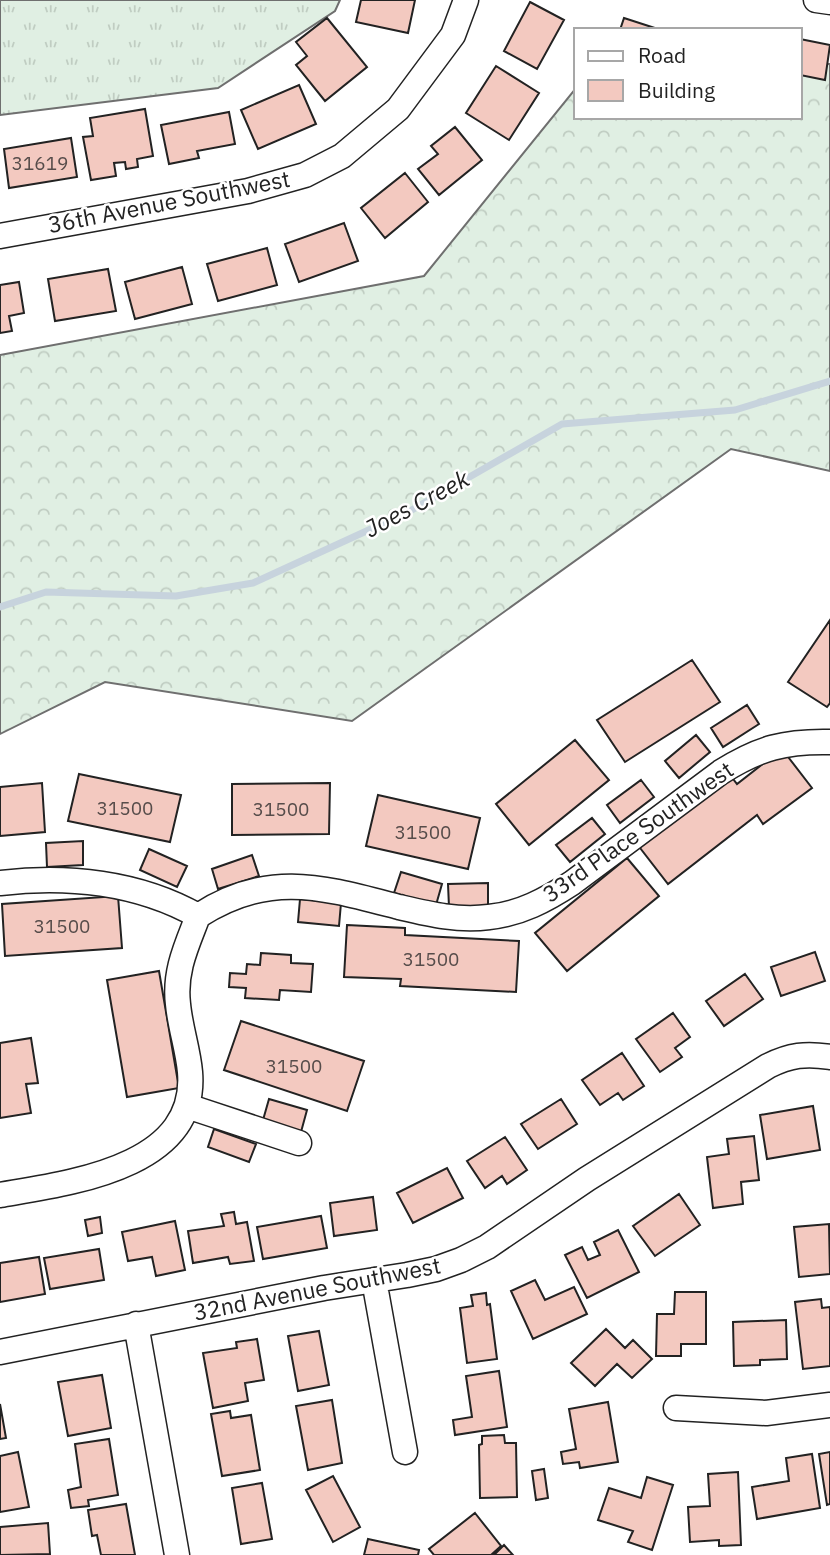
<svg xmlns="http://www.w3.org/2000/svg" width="830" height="1555" viewBox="0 0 830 1555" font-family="'IBM Plex Sans',sans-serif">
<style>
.grass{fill:url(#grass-tufts);stroke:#6f6f6f;stroke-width:2}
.forest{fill:url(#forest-crowns);stroke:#6f6f6f;stroke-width:2}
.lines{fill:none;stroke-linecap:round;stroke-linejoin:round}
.stream{stroke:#c7d3dd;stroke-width:7}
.building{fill:#f3c9c0;stroke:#222;stroke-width:2}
.minor-casing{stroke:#222;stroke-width:27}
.minor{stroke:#fff;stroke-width:24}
.labels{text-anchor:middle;stroke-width:5;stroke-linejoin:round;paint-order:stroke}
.number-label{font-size:19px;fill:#564c4a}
.street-label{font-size:23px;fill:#222;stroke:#fff}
.water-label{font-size:24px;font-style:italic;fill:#222;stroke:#fff}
</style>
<defs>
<pattern id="grass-tufts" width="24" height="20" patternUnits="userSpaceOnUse" patternTransform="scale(1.75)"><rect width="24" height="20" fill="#e0efe3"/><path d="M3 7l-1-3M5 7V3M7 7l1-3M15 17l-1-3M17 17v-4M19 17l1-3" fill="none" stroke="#c0cdc2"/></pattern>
<pattern id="forest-crowns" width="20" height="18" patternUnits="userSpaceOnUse" patternTransform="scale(1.75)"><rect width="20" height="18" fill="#e0efe3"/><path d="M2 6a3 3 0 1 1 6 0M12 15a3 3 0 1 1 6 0" fill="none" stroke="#c0cdc2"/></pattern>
</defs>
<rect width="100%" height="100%" fill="#fff"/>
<path class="grass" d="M0,0H340L335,11L218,88L0,115Z"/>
<path class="forest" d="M800,63L830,64V471L731,449L352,721L105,682L0,734V355L424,276L576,88V117H800Z"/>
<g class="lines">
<path class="stream" d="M0,607L46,592L176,596L253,583L410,511L562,424L735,410L830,381"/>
</g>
<path class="building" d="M361,0H415L408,33L356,22Z
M530,2L564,20L537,69L504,51Z
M327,18L367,67L325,101L296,65L307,56L296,42Z
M624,18L661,30H620Z
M800,39L830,45L825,80L800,75Z
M496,66L539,93L509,140L466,113Z
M299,85L316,124L258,149L241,110Z
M145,109L153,156L137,159L138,167L126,169L125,162L114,163L116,176L91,180L83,137L93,136L90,118Z
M229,112L235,144L197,151L199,158L169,164L161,125Z
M455,127L482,160L439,195L418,169L438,154L431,146Z
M71,138L77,177L9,188L4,149Z
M405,173L428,202L385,238L361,208Z
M344,223L358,261L299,282L285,244Z
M267,248L277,285L218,301L207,264Z
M182,267L192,304L135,319L125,282Z
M108,269L116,311L55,321L48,279Z
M19,282L24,313L9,316L12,331L0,333V285Z
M830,620V703L827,707L788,682Z
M692,660L720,702L625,762L597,720Z
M747,705L759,724L723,747L711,728Z
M696,735L710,752L679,778L665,761Z
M575,740L609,780L529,845L496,804Z
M782,749L812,788L763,824L757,815L668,884L637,844L730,775L737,784Z
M79,774L181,795L170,842L68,821Z
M641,780L654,797L620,823L607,805Z
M42,783L45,832L0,836V787Z
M330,783L329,834L232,835V784Z
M378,795L480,818L468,869L366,846Z
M592,818L605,834L570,862L556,845Z
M83,841V865L47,867L46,843Z
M149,849L187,866L177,887L140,870Z
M252,855L259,876L218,889L212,869Z
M627,858L659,896L567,971L535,933Z
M401,872L442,884L436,905L394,893Z
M488,883V906L449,907L448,884Z
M118,896L122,948L5,956L2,904Z
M300,899L341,903L339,926L298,922Z
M347,925L405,928V935L519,941L516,992L400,986L401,979L344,977Z
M815,952L825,981L781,996L771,967Z
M261,953L291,955V963L313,964L311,992L280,990L279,1000L245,998L246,988L229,987L230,973L246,974L247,964L260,965Z
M159,971L179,1088L127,1097L107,980Z
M745,974L763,999L724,1026L706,1001Z
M673,1013L690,1037L675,1048L682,1057L660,1072L636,1039Z
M241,1021L364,1061L347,1111L224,1070Z
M31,1038L38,1083L26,1084L31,1113L0,1118V1043Z
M622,1053L644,1086L623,1100L618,1093L600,1105L582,1080Z
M269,1099L307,1110L301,1132L263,1120Z
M561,1099L577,1124L538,1149L521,1124Z
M813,1106L820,1150L767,1159L760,1115Z
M214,1129L256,1144L249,1162L208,1147Z
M754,1136L759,1180L741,1182L743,1204L713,1208L707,1157L729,1154L727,1139Z
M505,1137L527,1170L507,1184L502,1176L485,1188L467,1161Z
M447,1168L463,1198L413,1223L397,1193Z
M679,1194L700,1225L655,1256L633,1226Z
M373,1197L377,1230L334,1236L330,1203Z
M234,1212L236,1224L247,1222L254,1261L230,1264L228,1257L193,1263L188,1231L224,1226L221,1214Z
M321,1216L327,1248L263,1259L257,1227Z
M100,1217L102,1233L88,1236L85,1220Z
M175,1221L185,1270L156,1276L152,1257L128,1261L122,1232Z
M829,1224L830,1274L799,1277L794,1227Z
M618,1230L639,1272L587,1298L565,1255L582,1247L588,1260L600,1255L594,1242Z
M99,1249L104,1280L50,1289L44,1258Z
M39,1257L45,1294L0,1302V1263Z
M535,1280L545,1300L574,1287L587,1314L533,1339L511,1291Z
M675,1292H706V1344H681V1356H656L657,1314H674Z
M486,1293L487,1305L490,1304L497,1359L467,1363L460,1308L473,1306L471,1295Z
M821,1299L822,1308L830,1307V1366L803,1369L795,1302Z
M786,1320L787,1359L760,1360V1365L734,1366L733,1322Z
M606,1329L625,1348L633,1340L652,1359L632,1378L617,1364L595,1386L571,1363Z
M319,1331L329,1385L298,1391L288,1336Z
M257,1339L264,1380L245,1383L248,1401L213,1408L203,1353L237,1348L236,1342Z
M499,1371L507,1427L455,1435L453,1420L472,1417L466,1376Z
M102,1375L111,1428L68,1436L58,1382Z
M332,1400L342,1463L308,1470L296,1406Z
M608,1402L618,1462L580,1468L579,1462L563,1464L561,1452L576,1449L569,1409Z
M0,1404L6,1438L0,1439Z
M230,1411L231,1418L251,1415L260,1470L222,1476L211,1414Z
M504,1435L505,1443H516L517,1497L480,1498L479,1445L482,1444V1436Z
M109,1439L118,1495L88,1500L89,1506L71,1508L68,1490L81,1487L75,1444Z
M18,1452L29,1507L0,1512V1456Z
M830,1452V1504L827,1505L819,1454Z
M812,1454L820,1508L757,1519L752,1487L789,1481L786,1458Z
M544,1469L548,1498L536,1500L532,1471Z
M738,1472L741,1545L719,1546V1540L690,1542L688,1507L710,1506L708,1474Z
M333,1476L360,1527L333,1542L306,1490Z
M647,1477L673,1485L652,1550L628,1542L633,1531L598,1520L609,1488L641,1498Z
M262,1483L272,1539L241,1544L232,1488Z
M126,1504L135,1555H101L97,1535L92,1536L88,1510Z
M475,1513L501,1546L491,1555H434L429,1549Z
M48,1523L50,1554L0,1555V1527Z
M368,1539L419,1550L418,1555H364Z
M504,1545L513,1555H494Z"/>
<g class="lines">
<g class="minor-casing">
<path id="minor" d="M816,0L830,2
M0,236L248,191L305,175L342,156L398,109L453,35L466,0
M0,883C67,875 138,882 198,916
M198,916C269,870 322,887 399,907C429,914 457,921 489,917C520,914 546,900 572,883L721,772C759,748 785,741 830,742
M187,1106L299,1143
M0,1195C69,1183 198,1168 190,1072C188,1049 180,1027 178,1004C174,971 187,945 198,916
M374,1280L405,1452
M136,1324L177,1555
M0,1352L324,1288L407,1275L436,1269L461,1260L487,1247L587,1179L768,1066C790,1055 806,1053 830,1057
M676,1408L766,1413L830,1405"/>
</g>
<use href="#minor" class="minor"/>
</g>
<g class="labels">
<g class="number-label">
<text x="40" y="170">31619</text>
<text x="125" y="815">31500</text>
<text x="281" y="816">31500</text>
<text x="423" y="839">31500</text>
<text x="62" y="933">31500</text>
<text x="431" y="966">31500</text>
<text x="294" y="1073">31500</text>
</g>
<g class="street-label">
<text transform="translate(169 202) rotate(-11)" y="8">36th Avenue Southwest</text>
<text transform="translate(638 832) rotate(-35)" y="8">33rd Place Southwest</text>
<text transform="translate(317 1289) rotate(-11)" y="8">32nd Avenue Southwest</text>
</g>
<g class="water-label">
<text transform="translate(417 504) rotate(-28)" y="8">Joes Creek</text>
</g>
</g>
<rect x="574" y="28" width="228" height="91" fill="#ffffff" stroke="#a7a7a7" stroke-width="2"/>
<rect x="588" y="51" width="35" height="10" fill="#ffffff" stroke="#a7a7a7" stroke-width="2"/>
<text x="638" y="63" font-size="21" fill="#222222">Road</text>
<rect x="588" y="80" width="35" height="21" fill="#f3c9c0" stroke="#a7a7a7" stroke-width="2"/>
<text x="638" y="98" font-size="21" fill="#222222">Building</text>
</svg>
